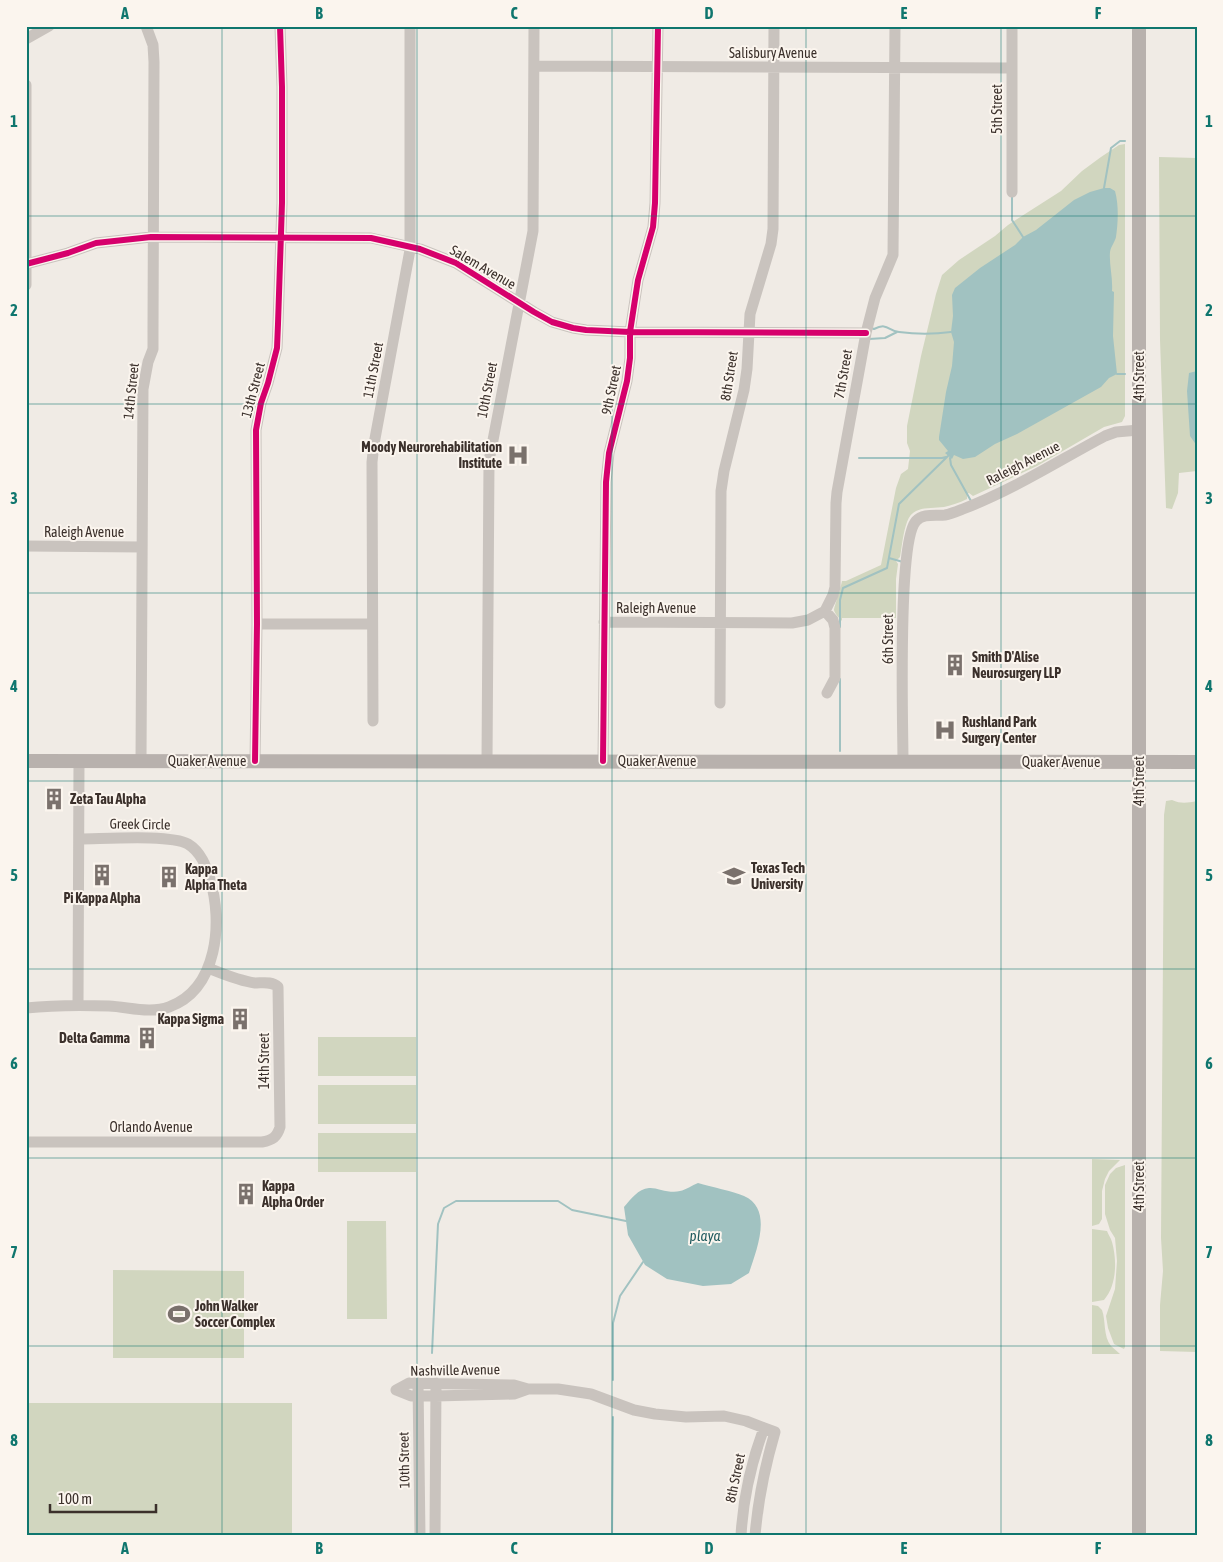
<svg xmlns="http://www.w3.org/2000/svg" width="1223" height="1562" viewBox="0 0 1223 1562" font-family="'Asap Condensed',sans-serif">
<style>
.green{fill:#d1d6bf}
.water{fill:#a1c2c1}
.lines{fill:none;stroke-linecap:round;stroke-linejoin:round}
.stream{stroke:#a1c2c1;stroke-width:2}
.minor{stroke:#c9c3be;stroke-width:11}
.major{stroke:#b8b1ad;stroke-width:14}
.cycleway-casing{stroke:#fbf5ee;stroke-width:9}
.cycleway{stroke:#d6006c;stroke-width:6}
.grid{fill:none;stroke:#0f766e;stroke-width:1;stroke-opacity:0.55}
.labels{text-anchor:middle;stroke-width:4;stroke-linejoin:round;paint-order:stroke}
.street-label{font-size:14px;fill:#3b302b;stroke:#fbf5ee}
.poi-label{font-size:14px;font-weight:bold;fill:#3b302b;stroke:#fbf5ee;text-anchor:start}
.water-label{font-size:15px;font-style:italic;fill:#1f5a5e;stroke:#fbf5ee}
.neatline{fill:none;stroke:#0f766e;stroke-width:2}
.grid-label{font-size:16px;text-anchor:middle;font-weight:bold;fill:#0f766e}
</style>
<rect width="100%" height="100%" fill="#f0ebe5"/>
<path class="green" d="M1125,144V416L1122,422L1104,427L1037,466L973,496L969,493L967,494V499C959,503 952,505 944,507C930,509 913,505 907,522C903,533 902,546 900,557L896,561L898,564L896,579V618H842V621C839,618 835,614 834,610C834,608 841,587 842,581H846L881,565L896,488L901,474L908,469L910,451L907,443V426L921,356L936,294L942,275L959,260L995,236L1008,225L1061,191L1082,171L1101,157L1119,145Z
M1159,157L1197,158V471L1179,473L1178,493L1172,509L1166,508L1160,340Z
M1172,800C1181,804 1187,803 1197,801V1352L1160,1351V1305L1163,1271L1161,1238L1164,815L1166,801Z
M318,1037H416V1076H318Z
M318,1085H416V1124H318Z
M318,1133H416V1172H318Z
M1092,1159L1120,1160L1109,1171L1105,1179L1102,1191V1219L1099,1224L1092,1226Z
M1125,1165V1347L1124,1349L1114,1344L1108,1328L1106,1316L1115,1289L1117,1261L1115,1238L1110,1230L1105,1214V1185L1110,1174L1116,1168Z
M347,1221H386L387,1319H347Z
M1092,1229L1107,1231C1108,1234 1111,1238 1112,1242C1117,1260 1117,1285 1104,1300L1092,1302Z
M113,1270L244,1271V1358H113Z
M1092,1305L1098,1306L1102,1310C1106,1321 1103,1336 1111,1346C1114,1349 1117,1351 1120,1354H1092Z
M26,1403H292V1536H26Z"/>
<path class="water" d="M1104,188H1110L1115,191C1119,205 1118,223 1116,237C1115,242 1111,246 1110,252C1109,264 1113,278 1112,291L1114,292L1113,336L1117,374L1109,378L1101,387L1017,434L995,444L975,457L963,459L954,455L952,459L945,453L948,451L939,440V437L946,392L952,366L954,342L951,332L953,316L952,295L955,288L980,268L1015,245L1023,237L1036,230L1074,200L1090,192Z
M1197,371V446L1190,436L1187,391L1189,373Z
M698,1183C711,1187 733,1191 744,1196C774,1209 756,1251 749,1273L731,1284L703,1286L667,1279L645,1265L628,1235L624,1207C631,1199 638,1189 649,1188C656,1187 669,1194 680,1191C686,1190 692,1185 698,1183Z"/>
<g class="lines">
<path class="stream" d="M1104,188L1111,148L1120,141H1125
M1012,197V220L1023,237
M871,328L874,329C888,322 888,331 899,332C914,334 936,334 951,332
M869,339L885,338L897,332
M1117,374H1125
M859,458H942L946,457
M950,458L951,465L971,501
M889,558L903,562
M840,627V600L843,588L887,568L899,504L948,456
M840,751V679
M432,1353L438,1224L444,1208L456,1201H558L572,1210L626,1221
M613,1380V1323L620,1296L643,1262
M612,1536L613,1417"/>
<path class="minor" d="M1012,26V192
M26,39L49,26
M534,66L1011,68
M26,85V285
M26,264L68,253L96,243L151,237L371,238L420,249L456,263L534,312L552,322L573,328L586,330L630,332L866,333
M26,546L142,547
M604,622L792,623L808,620L825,611
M257,624H372
M827,693L835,678V628L833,620L825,611L833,595L835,587L836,503L837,492L866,333L875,298L893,255L895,26
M720,703L721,491L724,471L744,390L747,369L750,314L771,244L773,229L774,26
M373,721L372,462L374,444L410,250V26
M141,761L143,389L148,362L153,349V332L154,62L153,45L146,26
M255,761L257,624L256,430L261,403L268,383L277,348L278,324L282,203V87L280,26
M487,761L489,461L533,231L534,26
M603,761L606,482L609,453L627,381L630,358V332L638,280L653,227L655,203L658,26
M903,762C903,724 897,542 916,521C923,513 936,516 945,515C951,514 958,511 963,509C1013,490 1058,461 1105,436L1116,432L1139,430
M78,1005L79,761
M26,1008C54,1005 82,1005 109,1006C129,1007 150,1014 169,1007C218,989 223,922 210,879C206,866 201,852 188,844C171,834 103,839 79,839
M26,1142H262C273,1140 277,1137 280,1127L278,987C272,981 263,983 255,983C239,981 223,974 208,968
M418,1383L420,1536
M396,1390L409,1383L514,1385L528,1389H558L591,1394L634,1410L655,1414L686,1417L724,1416L746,1421L775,1432C765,1466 758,1500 755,1536
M396,1390L411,1396H436L514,1394L528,1389
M435,1536L436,1383
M741,1536C743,1498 751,1463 764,1428"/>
<path class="major" d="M26,761L1197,762
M1139,1536V26"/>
<g class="cycleway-casing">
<path id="cycleway" d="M26,264L68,253L96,243L151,237L371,238L420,249L456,263L534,312L552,322L573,328L586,330L630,332L866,333
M255,761L257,624L256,430L261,403L268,383L277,348L278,324L282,203V87L280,26
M603,761L606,482L609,453L627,381L630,358V332L638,280L653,227L655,203L658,26"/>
</g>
<use href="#cycleway" class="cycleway"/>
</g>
<path class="grid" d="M222,26V1536M417,26V1536M612,26V1536M806,26V1536M1001,26V1536M26,216H1197M26,404H1197M26,593H1197M26,781H1197M26,969H1197M26,1158H1197M26,1346H1197"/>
<defs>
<g id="hospital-bare" transform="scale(1.725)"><path d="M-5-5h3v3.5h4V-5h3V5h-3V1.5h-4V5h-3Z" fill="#7a716c" stroke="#fbf5ee" stroke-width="2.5" paint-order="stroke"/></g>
<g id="building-bare" transform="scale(1.725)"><path d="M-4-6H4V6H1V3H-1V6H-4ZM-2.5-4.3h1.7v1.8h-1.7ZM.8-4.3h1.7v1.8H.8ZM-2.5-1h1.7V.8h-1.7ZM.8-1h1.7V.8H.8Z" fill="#7a716c" stroke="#fbf5ee" stroke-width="2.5" paint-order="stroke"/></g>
<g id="university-bare" transform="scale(1.725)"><path d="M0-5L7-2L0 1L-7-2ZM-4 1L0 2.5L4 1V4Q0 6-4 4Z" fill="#7a716c" stroke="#fbf5ee" stroke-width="2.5" paint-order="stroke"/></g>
<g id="stadium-bare" transform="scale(1.725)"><path d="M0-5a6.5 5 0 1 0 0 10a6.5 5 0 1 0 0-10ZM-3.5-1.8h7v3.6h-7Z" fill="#7a716c" stroke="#fbf5ee" stroke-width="2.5" paint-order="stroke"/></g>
</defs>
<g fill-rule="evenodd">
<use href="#hospital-bare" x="518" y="455"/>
<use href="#building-bare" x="955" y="665"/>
<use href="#hospital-bare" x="945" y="730"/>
<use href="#building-bare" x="54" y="799"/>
<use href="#building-bare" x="102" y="875"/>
<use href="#university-bare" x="734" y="876"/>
<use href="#building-bare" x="169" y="877"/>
<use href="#building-bare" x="240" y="1019"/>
<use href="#building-bare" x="147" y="1038"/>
<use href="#building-bare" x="246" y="1194"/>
<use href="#stadium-bare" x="179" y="1314"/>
</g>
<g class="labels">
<g class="street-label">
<text x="773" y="58">Salisbury Avenue</text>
<text transform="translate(997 109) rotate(-90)" y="5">5th Street</text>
<text transform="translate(483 267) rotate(30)" y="5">Salem Avenue</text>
<text transform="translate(373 370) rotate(-79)" y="5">11th Street</text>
<text transform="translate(843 374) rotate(-80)" y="5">7th Street</text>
<text transform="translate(729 376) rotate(-81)" y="5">8th Street</text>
<text transform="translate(1139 376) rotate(-90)" y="5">4th Street</text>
<text transform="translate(253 390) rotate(-75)" y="5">13th Street</text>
<text transform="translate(487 390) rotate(-79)" y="5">10th Street</text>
<text transform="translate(611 390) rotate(-78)" y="5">9th Street</text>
<text transform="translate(131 391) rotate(-84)" y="5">14th Street</text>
<text transform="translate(1023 463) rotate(-27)" y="5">Raleigh Avenue</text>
<text x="84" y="537">Raleigh Avenue</text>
<text x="656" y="613">Raleigh Avenue</text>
<text transform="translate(888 639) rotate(-90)" y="5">6th Street</text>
<text x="207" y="766">Quaker Avenue</text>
<text x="657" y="766">Quaker Avenue</text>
<text x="1061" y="767">Quaker Avenue</text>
<text transform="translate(1139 781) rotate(-90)" y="5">4th Street</text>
<text transform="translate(140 824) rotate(1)" y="5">Greek Circle</text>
<text transform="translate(264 1061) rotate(-90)" y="5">14th Street</text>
<text x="151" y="1132">Orlando Avenue</text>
<text transform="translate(1139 1186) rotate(-90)" y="5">4th Street</text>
<text transform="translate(455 1370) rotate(-1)" y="5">Nashville Avenue</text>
<text transform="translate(404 1460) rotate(-91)" y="5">10th Street</text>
<text transform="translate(735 1478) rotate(-78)" y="5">8th Street</text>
</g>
<g class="poi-label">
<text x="502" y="452" text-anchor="end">Moody Neurorehabilitation<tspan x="502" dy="16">Institute</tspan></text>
<text x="972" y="662">Smith D'Alise<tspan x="972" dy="16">Neurosurgery LLP</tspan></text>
<text x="962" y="727">Rushland Park<tspan x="962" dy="16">Surgery Center</tspan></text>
<text x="70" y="804">Zeta Tau Alpha</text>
<text x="751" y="873">Texas Tech<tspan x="751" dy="16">University</tspan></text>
<text x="185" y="874">Kappa<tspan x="185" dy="16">Alpha Theta</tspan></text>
<text x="102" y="903" text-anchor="middle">Pi Kappa Alpha</text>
<text x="224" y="1024" text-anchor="end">Kappa Sigma</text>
<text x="130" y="1043" text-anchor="end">Delta Gamma</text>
<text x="262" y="1191">Kappa<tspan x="262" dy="16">Alpha Order</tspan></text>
<text x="195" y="1311">John Walker<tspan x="195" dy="16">Soccer Complex</tspan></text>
</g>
<g class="water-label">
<text x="705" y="1241">playa</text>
</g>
</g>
<rect width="1223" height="1562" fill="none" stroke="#fbf5ee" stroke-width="55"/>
<path d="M50 1504v8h106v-8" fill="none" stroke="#3b302b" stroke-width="2.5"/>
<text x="58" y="1504" font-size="15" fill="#3b302b" stroke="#fbf5ee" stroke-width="4" paint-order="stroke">100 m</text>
<rect x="28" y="28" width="1168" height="1506" class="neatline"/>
<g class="grid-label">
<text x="125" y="19">A</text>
<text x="319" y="19">B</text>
<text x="514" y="19">C</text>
<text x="709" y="19">D</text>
<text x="904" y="19">E</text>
<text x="1098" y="19">F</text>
<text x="14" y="127">1</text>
<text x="1209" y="127">1</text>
<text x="14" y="316">2</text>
<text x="1209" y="316">2</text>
<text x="14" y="504">3</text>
<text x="1209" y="504">3</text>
<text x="14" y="692">4</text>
<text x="1209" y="692">4</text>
<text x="14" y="881">5</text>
<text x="1209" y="881">5</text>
<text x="14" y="1069">6</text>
<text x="1209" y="1069">6</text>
<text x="14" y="1258">7</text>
<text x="1209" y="1258">7</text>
<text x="14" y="1446">8</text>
<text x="1209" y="1446">8</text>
<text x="125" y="1554">A</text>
<text x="319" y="1554">B</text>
<text x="514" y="1554">C</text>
<text x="709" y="1554">D</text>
<text x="904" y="1554">E</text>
<text x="1098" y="1554">F</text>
</g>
</svg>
